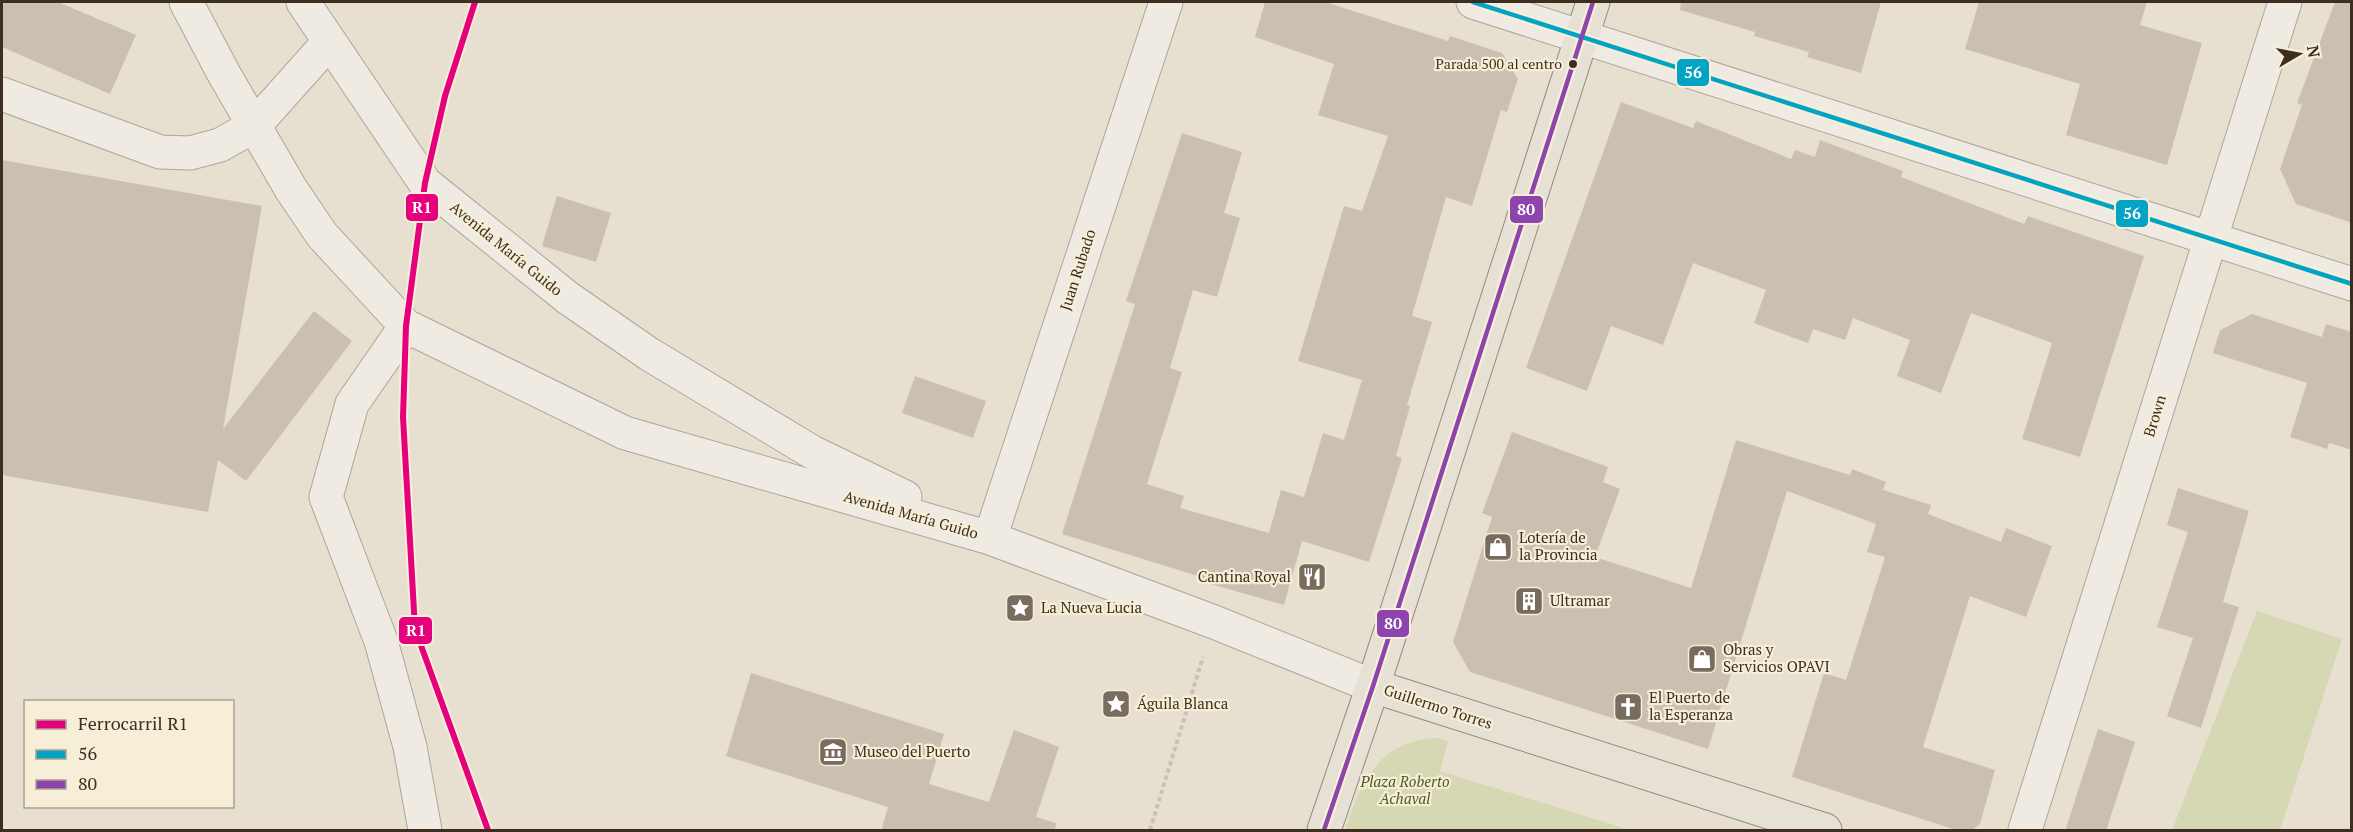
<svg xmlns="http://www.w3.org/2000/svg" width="2353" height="832" viewBox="0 0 2353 832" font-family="'PT Serif',serif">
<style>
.green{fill:#d6d7b3}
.building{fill:#cbbfb2}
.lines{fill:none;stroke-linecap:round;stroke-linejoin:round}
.minor-casing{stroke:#ada599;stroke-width:35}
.major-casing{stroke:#928b80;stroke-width:35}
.path{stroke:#c8c2b9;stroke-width:4;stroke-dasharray:4.5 3;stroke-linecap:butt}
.minor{stroke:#efebe3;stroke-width:33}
.major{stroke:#e6e1d4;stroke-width:33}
.bus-1-casing{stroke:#f7eed8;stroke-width:9}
.bus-2-casing{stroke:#f7eed8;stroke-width:9}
.bus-1{stroke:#03a3c5;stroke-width:4.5}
.bus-2{stroke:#8e44ad;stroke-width:4.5}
.rail-1-casing{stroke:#f7eed8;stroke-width:10}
.rail-1{stroke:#e5007d;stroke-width:6}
.bus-dot{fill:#3d2e20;stroke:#f7eed8;stroke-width:2}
.labels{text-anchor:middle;stroke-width:4.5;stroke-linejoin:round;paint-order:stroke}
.bus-label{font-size:14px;fill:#3d2e20;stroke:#f7eed8;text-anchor:end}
.street-label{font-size:15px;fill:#3d2e20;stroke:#f7eed8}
.poi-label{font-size:15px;fill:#3d2e20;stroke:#f7eed8;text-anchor:start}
.park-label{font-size:15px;font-style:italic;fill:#4d5a26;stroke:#f7eed8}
.line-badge{stroke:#f7eed8;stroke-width:2}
.badge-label{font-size:16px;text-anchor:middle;font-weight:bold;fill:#fff}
</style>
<rect width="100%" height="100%" fill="#e7e0d1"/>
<path class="green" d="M2257,611L2342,639L2280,830H2172Z
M1437,738L1448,741L1440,771L1630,830H1345C1361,782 1379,740 1437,738Z"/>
<path class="building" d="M2,2H58L136,35L110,94L2,47Z
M1265,2H1325L1448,41L1450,36L1502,53L1518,79L1507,112L1501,110L1472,206L1446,197L1412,316L1432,322L1407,405L1410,406L1396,456L1402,458L1369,562L1302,541L1284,605L1200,581L1201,577L1062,534L1135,304L1126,301L1182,133L1242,152L1224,213L1240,218L1217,297L1193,290L1170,368L1182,372L1147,484L1184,496L1180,508L1269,533L1281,490L1304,497L1323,433L1344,440L1362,380L1298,361L1344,206L1362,211L1388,136L1318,115L1334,64L1255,37Z
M1681,2H1881L1861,73L1807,57L1809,52L1754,36L1755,32L1680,10Z
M1979,2H2147L2140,25L2202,43L2167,165L2066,135L2080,84L1965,49Z
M2335,2H2352V223L2296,204L2280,169L2302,105L2297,103Z
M1621,102L1693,128L1696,121L1791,159L1795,150L1815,157L1820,140L1903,171L1901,177L2024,224L2028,216L2144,256L2080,457L2022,439L2052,343L1971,313L1941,393L1897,376L1910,340L1853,318L1845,340L1813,329L1808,343L1754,323L1766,290L1693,263L1663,345L1611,326L1587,391L1526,368Z
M2,160L262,206L223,429L314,311L352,341L246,481L218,460L208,512L2,475Z
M557,196L611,213L596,262L542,246Z
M2252,314L2322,337L2326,324L2352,332V450L2329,443L2327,449L2290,437L2307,383L2213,353L2220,330Z
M915,376L986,401L973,438L902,413Z
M1512,432L1608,467L1603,482L1620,489L1595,557L1691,588L1736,440L1850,475L1852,469L1886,482L1883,490L1931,505L1928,514L2001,542L2006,528L2052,546L2026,617L1970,596L1923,747L1995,770L1980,824L1971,831H1959L1792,777L1824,673L1846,680L1885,557L1867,552L1876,524L1787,491L1708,749L1470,672L1453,642L1492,517L1482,513Z
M2178,488L2249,511L2223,602L2239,607L2201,728L2167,716L2193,638L2157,627L2188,532L2167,525Z
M751,673L944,734L929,784L989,802L1014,730L1059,747L1036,817L1056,823L1055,831H881L888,807L726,756Z
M2098,729L2135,742L2106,831H2065Z"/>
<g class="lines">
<g class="minor-casing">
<path id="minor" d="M186,2L224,74L291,189L322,235L406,326L625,433L990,538L1214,622L1373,686
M303,2L425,183L568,298L649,354L812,452L905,497
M1473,2L2352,284
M2,94L160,152L190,153L220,145L254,126L329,42
M406,326L352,404L326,497L381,641L410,747L425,830
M990,538L1166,2
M2025,830L2285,2"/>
</g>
<g class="major-casing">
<path id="major" d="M1373,686L1825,830
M1324,830L1373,686L1593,2"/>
</g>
<path class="path" d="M1150,830L1203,657"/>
<use href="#minor" class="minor"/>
<use href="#major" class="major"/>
<g class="bus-1-casing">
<path id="bus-1" d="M1473,2L2352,284"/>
</g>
<g class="bus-2-casing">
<path id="bus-2" d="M1324,830L1373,686L1593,2"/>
</g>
<use href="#bus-1" class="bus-1"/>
<use href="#bus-2" class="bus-2"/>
<g class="rail-1-casing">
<path id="rail-1" d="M475,2L445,96L425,183L406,326L403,417L415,629L488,830"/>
</g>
<use href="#rail-1" class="rail-1"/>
</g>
<defs>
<g id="shop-square" transform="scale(1.5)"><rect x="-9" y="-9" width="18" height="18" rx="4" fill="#786c5e" stroke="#f7eed8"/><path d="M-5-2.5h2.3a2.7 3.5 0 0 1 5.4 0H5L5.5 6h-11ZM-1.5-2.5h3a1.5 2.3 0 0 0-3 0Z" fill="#fff"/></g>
<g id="restaurant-square" transform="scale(1.5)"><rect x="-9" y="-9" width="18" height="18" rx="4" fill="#786c5e" stroke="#f7eed8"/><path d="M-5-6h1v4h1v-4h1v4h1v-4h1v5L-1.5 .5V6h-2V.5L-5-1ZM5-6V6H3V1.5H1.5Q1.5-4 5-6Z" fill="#fff"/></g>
<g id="building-square" transform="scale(1.5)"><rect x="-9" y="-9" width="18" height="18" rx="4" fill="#786c5e" stroke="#f7eed8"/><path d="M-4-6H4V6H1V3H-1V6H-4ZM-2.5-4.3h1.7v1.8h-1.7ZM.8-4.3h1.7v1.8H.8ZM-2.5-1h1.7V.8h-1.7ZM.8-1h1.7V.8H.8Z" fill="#fff"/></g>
<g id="sight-square" transform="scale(1.5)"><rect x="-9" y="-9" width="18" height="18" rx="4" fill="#786c5e" stroke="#f7eed8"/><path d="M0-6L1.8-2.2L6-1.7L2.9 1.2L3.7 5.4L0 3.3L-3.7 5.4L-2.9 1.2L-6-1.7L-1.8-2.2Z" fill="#fff"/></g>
<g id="church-square" transform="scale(1.5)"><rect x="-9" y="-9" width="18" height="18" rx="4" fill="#786c5e" stroke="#f7eed8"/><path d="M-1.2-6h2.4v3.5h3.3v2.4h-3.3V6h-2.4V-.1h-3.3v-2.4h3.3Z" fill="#fff"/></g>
<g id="museum-square" transform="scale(1.5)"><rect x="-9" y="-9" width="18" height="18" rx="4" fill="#786c5e" stroke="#f7eed8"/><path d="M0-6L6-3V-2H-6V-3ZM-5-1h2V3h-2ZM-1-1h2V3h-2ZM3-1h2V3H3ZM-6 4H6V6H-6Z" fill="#fff"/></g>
</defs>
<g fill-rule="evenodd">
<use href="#shop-square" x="1498" y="547"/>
<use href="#restaurant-square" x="1312" y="577"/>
<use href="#building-square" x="1529" y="601"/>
<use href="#sight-square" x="1020" y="608"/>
<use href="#shop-square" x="1702" y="659"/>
<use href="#sight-square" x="1116" y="704"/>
<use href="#church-square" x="1628" y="707"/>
<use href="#museum-square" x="833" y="752"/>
</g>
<circle class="bus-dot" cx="1573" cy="64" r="5"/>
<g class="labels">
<g class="bus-label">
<text x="1562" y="69">Parada 500 al centro</text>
</g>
<g class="street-label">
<text transform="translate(506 249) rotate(39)" y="5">Avenida María Guido</text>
<text transform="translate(1078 270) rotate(-72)" y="5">Juan Rubado</text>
<text transform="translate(2155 416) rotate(-73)" y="5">Brown</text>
<text transform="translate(911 515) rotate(16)" y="5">Avenida María Guido</text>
<text transform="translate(1438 707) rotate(18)" y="5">Guillermo Torres</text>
</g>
<g class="poi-label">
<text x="1519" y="543">Lotería de<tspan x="1519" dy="17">la Provincia</tspan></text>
<text x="1291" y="582" text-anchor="end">Cantina Royal</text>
<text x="1550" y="606">Ultramar</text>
<text x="1041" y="613">La Nueva Lucia</text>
<text x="1723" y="655">Obras y<tspan x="1723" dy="17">Servicios OPAVI</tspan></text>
<text x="1649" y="703">El Puerto de<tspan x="1649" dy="17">la Esperanza</tspan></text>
<text x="1137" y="709">Águila Blanca</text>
<text x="854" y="757">Museo del Puerto</text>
</g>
<g class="park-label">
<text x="1405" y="787">Plaza Roberto<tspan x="1405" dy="17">Achaval</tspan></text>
</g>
</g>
<g class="line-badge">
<rect x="1676" y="58" width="34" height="29" rx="6" fill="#03a3c5"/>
<rect x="405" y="193" width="34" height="29" rx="6" fill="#e5007d"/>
<rect x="1509" y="195" width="35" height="29" rx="6" fill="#8e44ad"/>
<rect x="2115" y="199" width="34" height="29" rx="6" fill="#03a3c5"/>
<rect x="1376" y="609" width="34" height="29" rx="6" fill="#8e44ad"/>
<rect x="398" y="616" width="35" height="29" rx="6" fill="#e5007d"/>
</g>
<g class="badge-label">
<text x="1693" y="78">56</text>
<text x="422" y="213">R1</text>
<text x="1526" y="215">80</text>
<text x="2132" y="219">56</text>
<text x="1393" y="629">80</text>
<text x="416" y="636">R1</text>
</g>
<rect width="2353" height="832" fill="none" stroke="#3d2e20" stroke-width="6"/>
<rect x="24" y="700" width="210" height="108" fill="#f7eed8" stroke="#ada18e" stroke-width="1.5"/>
<rect x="36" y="720" width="30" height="9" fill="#e5007d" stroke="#ada18e" stroke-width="1.5"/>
<text x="78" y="730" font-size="18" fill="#3d2e20">Ferrocarril R1</text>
<rect x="36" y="750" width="30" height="9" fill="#03a3c5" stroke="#ada18e" stroke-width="1.5"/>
<text x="78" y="760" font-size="18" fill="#3d2e20">56</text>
<rect x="36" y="780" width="30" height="9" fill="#8e44ad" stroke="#ada18e" stroke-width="1.5"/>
<text x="78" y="790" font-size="18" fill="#3d2e20">80</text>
<g transform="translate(2299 54) rotate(80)" stroke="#f7eed8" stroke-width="4.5" paint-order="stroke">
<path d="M0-4.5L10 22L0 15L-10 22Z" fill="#3d2e20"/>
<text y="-9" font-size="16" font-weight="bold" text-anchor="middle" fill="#3d2e20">N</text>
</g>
</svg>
